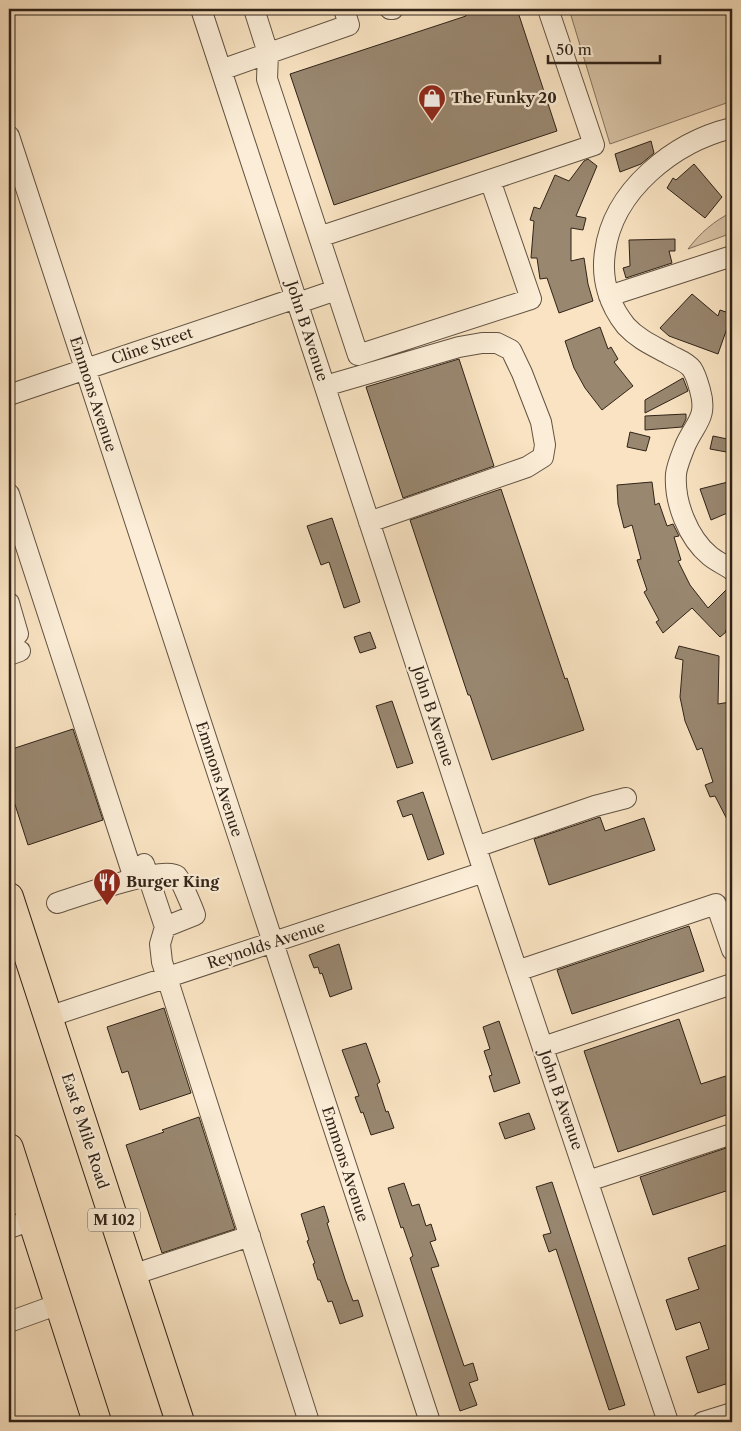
<svg xmlns="http://www.w3.org/2000/svg" width="741" height="1431" viewBox="0 0 741 1431" font-family="'Libre Caslon Text',serif">
<style>
.green{fill:#d7c2a5;stroke:#84725e}
.building{fill:#998770;stroke:#302318}
.lines{fill:none;stroke-linecap:round;stroke-linejoin:round}
.minor-casing{stroke:#625342;stroke-width:22}
.highway-casing{stroke:#302318;stroke-width:30}
.minor{stroke:#fbedd7;stroke-width:20}
.highway{stroke:#f9e3c2;stroke-width:28}
.labels{text-anchor:middle;stroke-width:4.5;stroke-linejoin:round;paint-order:stroke}
.shield{fill:#fbedd7;stroke:#6d6051;stroke-width:1}
.shield-label{font-size:14px;font-weight:bold;fill:#302318}
.poi-label{font-size:15px;font-weight:bold;fill:#302318;stroke:#fbedd7;text-anchor:start}
.street-label{font-size:15px;fill:#302318;stroke:#fbedd7}
</style>
<rect width="100%" height="100%" fill="#f9e3c2"/>
<filter id="stains"><feTurbulence type="fractalNoise" baseFrequency=".004" numOctaves="4"/><feColorMatrix values="0 0 0 0 .2 0 0 0 0 .09 0 0 0 0 .02 0 0 0 .5 -.17"/></filter>
<radialGradient id="worn" r=".72"><stop offset=".6" stop-color="#630" stop-opacity="0"/><stop offset="1" stop-color="#630" stop-opacity=".3"/></radialGradient>
<path class="green" d="M569,9H732V101L610,144Z
M732,212V233L688,249C700,233 714,221 732,212Z"/>
<path class="building" d="M463,9H517L557,131L334,205L290,74L466,16Z
M651,141L654,153L641,164L620,172L615,154Z
M588,159L597,166L576,216L586,218L583,230L571,228V261L584,258L588,284L593,301L559,313L547,278L540,279L537,258H531L534,221L530,220L534,207L540,209L555,175L569,181L584,161Z
M694,164L722,197L705,218L667,188L673,178L676,180Z
M675,239V251H669L672,263L626,278L623,268L630,266L629,240Z
M692,294L718,316L720,310L732,314L718,354L669,336L660,328Z
M600,327L608,349L611,347L618,359L614,362L633,386L602,410L585,388L574,368L565,341Z
M459,359L494,466L403,498L366,387Z
M683,378L688,391L645,413V400Z
M686,414V419L682,427L645,430V416Z
M630,432L650,437L646,451L627,447Z
M713,436L732,440V453L710,449Z
M732,481V511L711,520L700,489Z
M652,482L655,505L659,503L667,526L673,524L679,536L674,537L681,560L678,561L690,585L708,608L732,584V627L725,631L726,632L720,637L692,608L663,633L656,622L659,620L644,592L647,590L637,560L641,559L632,525L624,528L618,504L617,485Z
M501,489L565,679L567,678L584,730L492,760L470,695H468L410,520Z
M332,518L360,602L344,608L329,562L321,565L307,526Z
M370,632L376,648L360,653L354,637Z
M679,646L719,656L718,704L730,702L732,721V829L715,796L710,797L705,785L713,782L702,748L697,750L685,721L680,697L683,660L675,658Z
M392,701L413,763L397,768L376,706Z
M73,729L103,820L28,845L9,786V750Z
M423,792L444,854L428,860L412,814L403,817L397,801Z
M600,817L605,831L644,818L655,850L549,885L534,839Z
M689,926L704,971L572,1014L557,970Z
M339,944L352,989L330,997L322,973L320,974L318,967L314,968L309,955Z
M164,1008L191,1093L140,1110L128,1071L122,1073L107,1027Z
M679,1019L701,1084L732,1074V1113L618,1152L584,1051Z
M499,1021L520,1083L494,1092L489,1076L492,1075L484,1051L490,1049L483,1027Z
M366,1043L380,1082L377,1084L386,1112L388,1111L394,1128L371,1135L363,1112L361,1113L355,1097L359,1096L342,1050Z
M529,1113L535,1129L505,1139L499,1123Z
M199,1117L235,1229L162,1253L126,1145L164,1132L162,1130Z
M732,1146V1189L653,1215L640,1177Z
M552,1182L625,1405L609,1410L556,1249L549,1252L543,1235L551,1233L536,1187Z
M404,1183L412,1206L419,1204L426,1226L431,1224L436,1240L430,1242L439,1266L431,1268L464,1366L473,1363L478,1380L469,1383L477,1405L460,1411L410,1258L413,1256L403,1227L401,1228L388,1188Z
M324,1206L329,1222L327,1223L345,1279L353,1301L358,1300L363,1316L340,1324L332,1301L328,1302L320,1280H318L313,1264L315,1263L307,1241L309,1240L301,1214Z
M732,1243V1382L698,1393L686,1357L709,1349L700,1322L676,1330L666,1300L699,1289L688,1258Z"/>
<g class="lines">
<g class="minor-casing">
<path id="minor" d="M201,9L484,872L668,1422
M254,9L268,53L267,79L358,355L531,299L490,180L594,145L548,9
M390,9H393
M221,70L349,25L344,9
M732,128C674,142 613,190 605,252C601,279 609,305 626,326C639,340 654,346 670,355C677,359 687,362 692,369C696,375 698,383 700,390C708,418 695,423 685,446C682,454 677,465 676,474C674,502 688,538 710,556C716,561 725,565 732,570
M9,136L430,1422
M319,237L490,180
M609,296L732,256
M298,303L336,290
M325,386L459,347L482,343H497L511,350L522,373L541,422L545,445L543,457L527,467L369,522
M9,395L296,298
M9,494L131,869
M9,603L18,634
M9,655L20,651
M476,847L595,806L626,798
M144,864L165,927L160,944L162,962L309,1422
M57,903C76,897 164,865 177,876C181,880 193,909 195,915L165,927
M517,971L716,904L732,950
M48,1017L484,872
M543,1047L732,984
M588,1181L732,1134
M9,1228L32,1220
M132,1275L250,1236
M9,1322L59,1304
M703,1422L732,1413"/>
</g>
<g class="highway-casing">
<path id="highway" d="M9,897L180,1422
M9,1148L97,1422"/>
</g>
<use href="#minor" class="minor"/>
<use href="#highway" class="highway"/>
</g>
<defs>
<g id="shop-pin" transform="scale(1.4375)"><path d="M0 17L-7.5 6A9.5 9.5 0 1 1 7.5 6Z" fill="#8f2418" stroke="#fbedd7"/><path d="M-5-2.5h2.3a2.7 3.5 0 0 1 5.4 0H5L5.5 6h-11ZM-1.5-2.5h3a1.5 2.3 0 0 0-3 0Z" fill="#fff"/></g>
<g id="restaurant-pin" transform="scale(1.4375)"><path d="M0 17L-7.5 6A9.5 9.5 0 1 1 7.5 6Z" fill="#8f2418" stroke="#fbedd7"/><path d="M-5-6h1v4h1v-4h1v4h1v-4h1v5L-1.5 .5V6h-2V.5L-5-1ZM5-6V6H3V1.5H1.5Q1.5-4 5-6Z" fill="#fff"/></g>
</defs>
<g fill-rule="evenodd">
<use href="#shop-pin" x="432" y="98"/>
<use href="#restaurant-pin" x="107" y="882"/>
</g>
<g class="labels">
<rect class="shield" x="88" y="1208.5" width="52" height="23" rx="4"/>
<g class="shield-label">
<text x="114" y="1225">M 102</text>
</g>
<g class="poi-label">
<text x="451" y="103">The Funky 20</text>
<text x="126" y="887">Burger King</text>
</g>
<g class="street-label">
<text transform="translate(307 331) rotate(72)" y="5">John B Avenue</text>
<text transform="translate(152 346) rotate(-19)" y="5">Cline Street</text>
<text transform="translate(93 394) rotate(72)" y="5">Emmons Avenue</text>
<text transform="translate(433 716) rotate(72)" y="5">John B Avenue</text>
<text transform="translate(219 779) rotate(72)" y="5">Emmons Avenue</text>
<text transform="translate(266 945) rotate(-18)" y="5">Reynolds Avenue</text>
<text transform="translate(561 1100) rotate(71)" y="5">John B Avenue</text>
<text transform="translate(85 1131) rotate(72)" y="5">East 8 Mile Road</text>
<text transform="translate(345 1164) rotate(72)" y="5">Emmons Avenue</text>
</g>
</g>
<rect width="741" height="1431" fill="none" stroke="#f9e3c2" stroke-width="30"/>
<rect x="10" y="10" width="721" height="1411" fill="none" stroke="#302318" stroke-width="2.5"/>
<rect x="15" y="15" width="711" height="1401" fill="none" stroke="#302318"/>
<path d="M548 55v8h112v-8" fill="none" stroke="#302318" stroke-width="2.5"/>
<text x="556" y="55" font-size="15" fill="#302318" stroke="#fbedd7" stroke-width="4" paint-order="stroke">50 m</text>
<rect width="100%" height="100%" filter="url(#stains)"/>
<rect width="100%" height="100%" fill="url(#worn)"/>
</svg>
